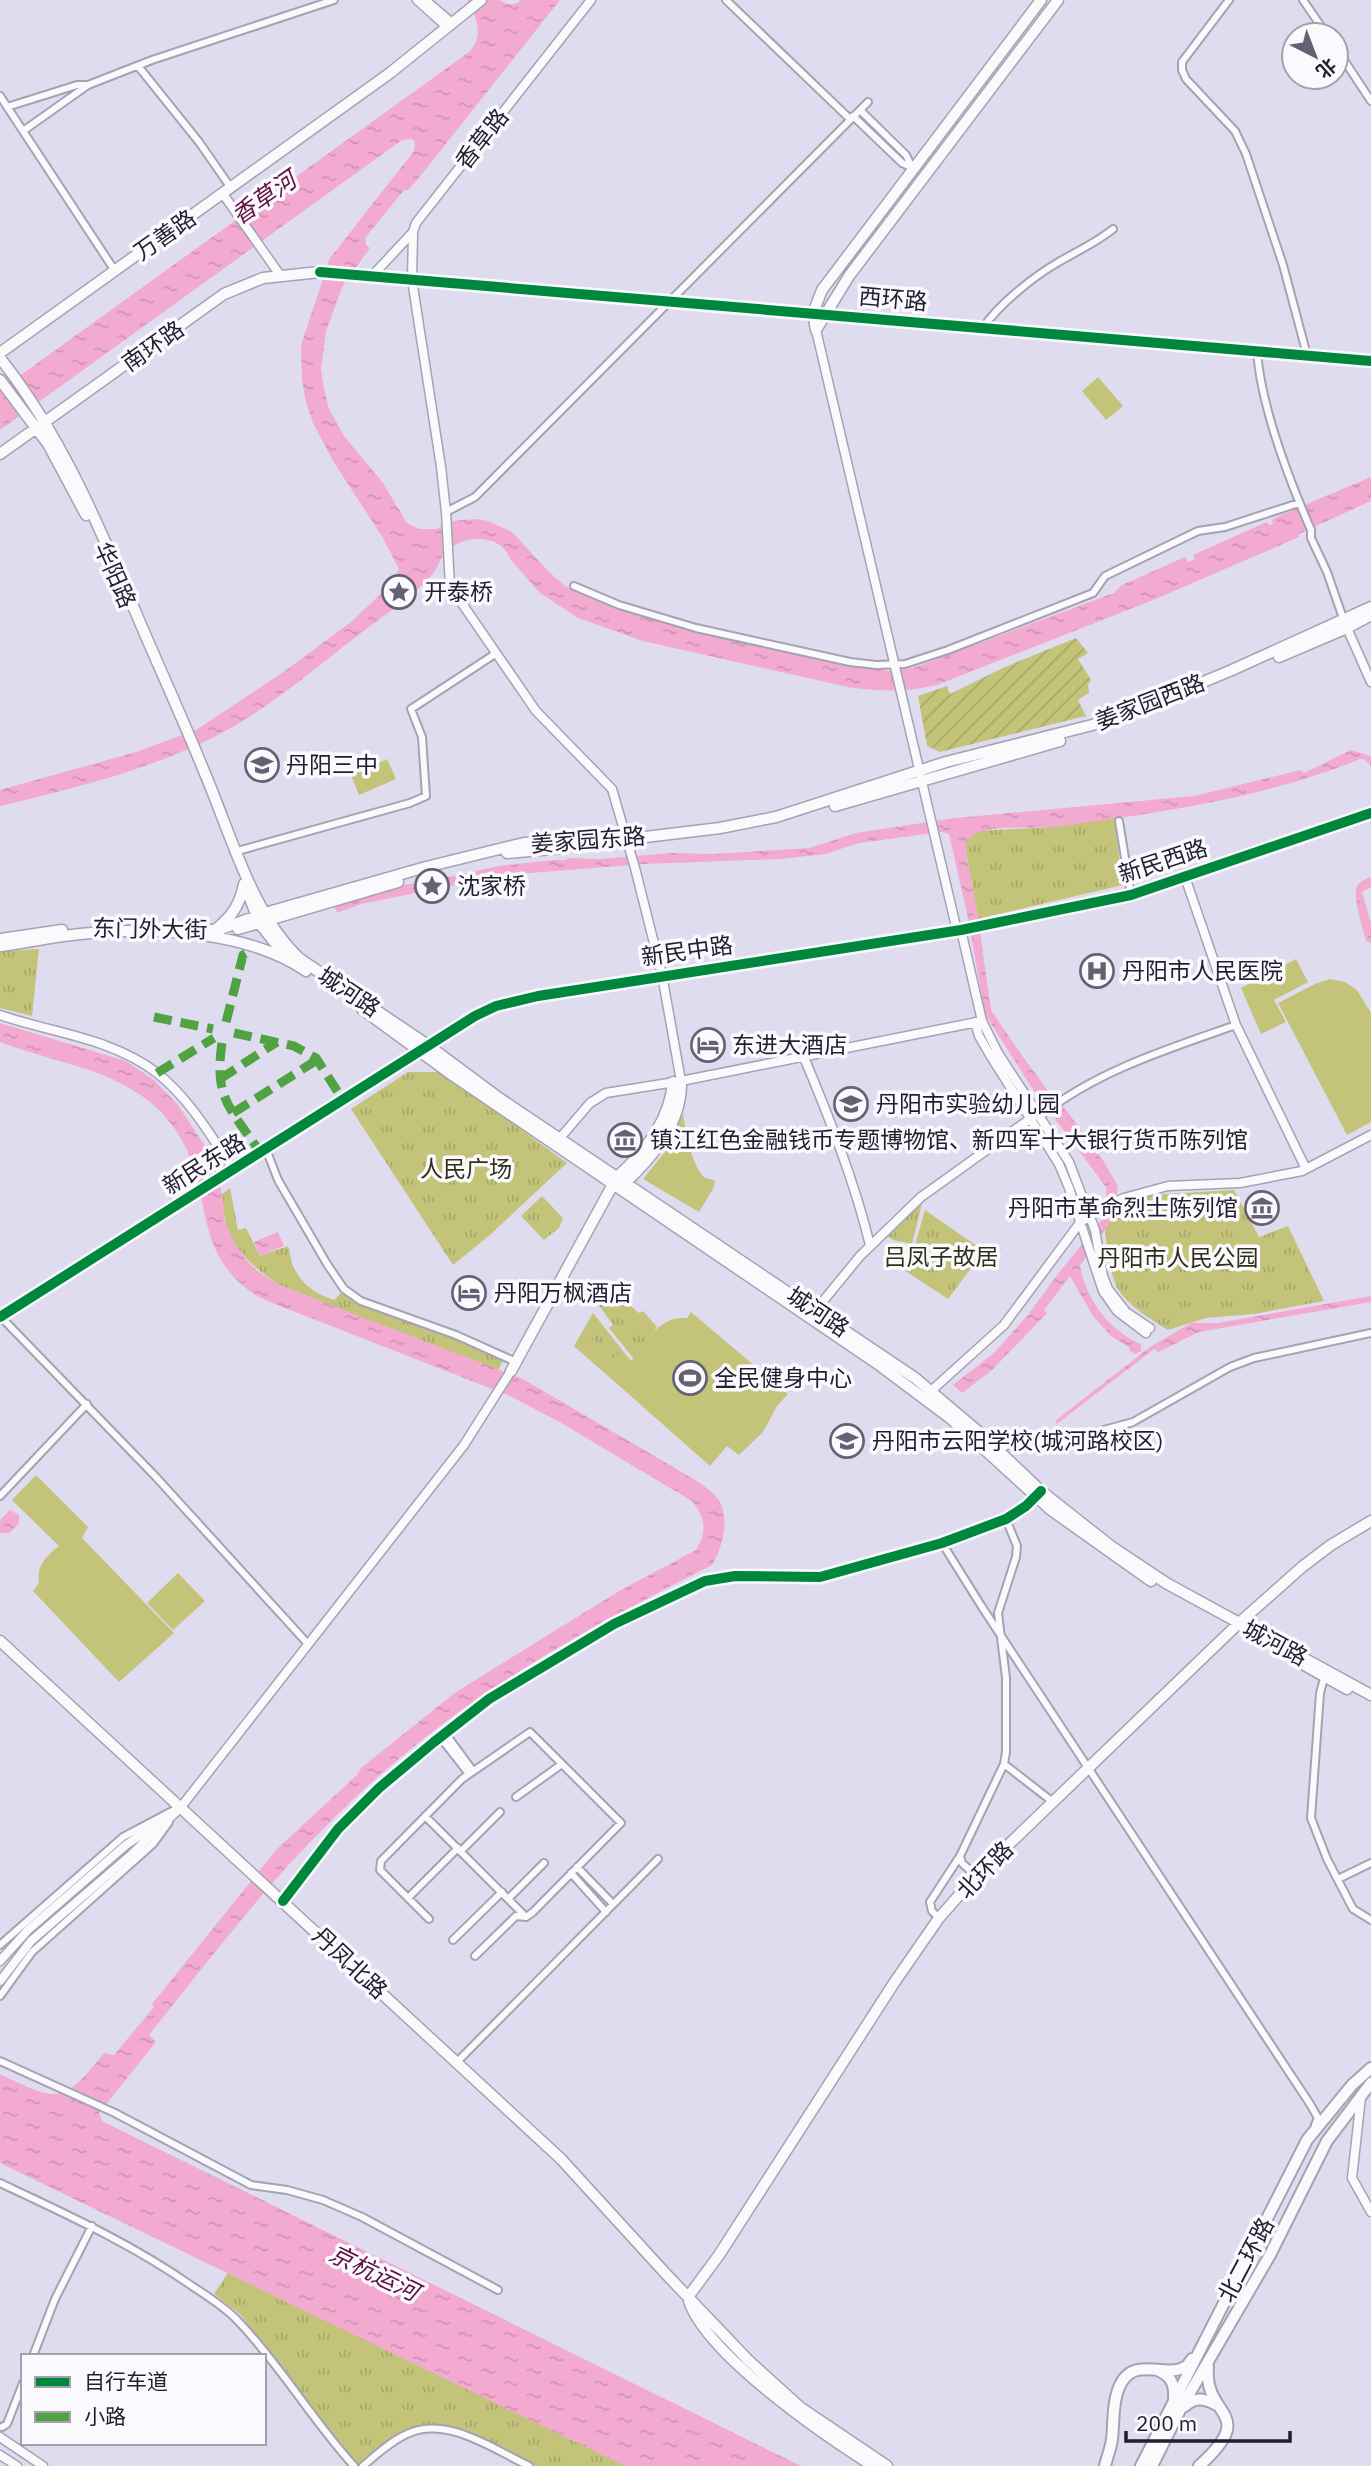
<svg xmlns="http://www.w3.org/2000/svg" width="1371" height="2466" viewBox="0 0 1371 2466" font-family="'IBM Plex Sans','Noto Sans SC',sans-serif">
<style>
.grass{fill:#c3c47a}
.park{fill:url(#park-tufts)}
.garden{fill:url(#garden-furrows)}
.water{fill:url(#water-ripples)}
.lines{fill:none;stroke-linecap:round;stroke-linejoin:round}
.minor-casing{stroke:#a5a2b3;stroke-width:10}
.tertiary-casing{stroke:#a5a2b3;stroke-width:11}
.secondary-casing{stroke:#a5a2b3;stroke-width:13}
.primary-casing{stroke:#a5a2b3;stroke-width:14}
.minor{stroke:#fafafd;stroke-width:6}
.tertiary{stroke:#fafafd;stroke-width:8}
.secondary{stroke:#fafafd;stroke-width:10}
.primary{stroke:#fafafd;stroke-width:10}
.quiet{stroke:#50a243;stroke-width:9;stroke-dasharray:18 9;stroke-linecap:butt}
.cycleway-casing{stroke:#faf9fe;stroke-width:15}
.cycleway{stroke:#00873e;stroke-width:10}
.labels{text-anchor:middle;stroke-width:7;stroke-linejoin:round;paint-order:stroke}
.street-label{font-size:23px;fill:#211f2f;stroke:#faf9fe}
.poi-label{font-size:23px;fill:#211f2f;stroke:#faf9fe;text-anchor:start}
.park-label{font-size:23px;fill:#2f3018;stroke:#faf9fe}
.water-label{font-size:24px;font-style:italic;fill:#61113d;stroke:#faf9fe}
</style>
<defs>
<pattern id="park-tufts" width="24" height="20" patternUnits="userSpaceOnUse" patternTransform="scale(1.75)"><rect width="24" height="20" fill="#c3c47a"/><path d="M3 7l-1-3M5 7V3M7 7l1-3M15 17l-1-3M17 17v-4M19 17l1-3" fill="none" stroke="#a7a86a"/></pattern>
<pattern id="garden-furrows" width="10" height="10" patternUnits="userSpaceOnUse" patternTransform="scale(1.75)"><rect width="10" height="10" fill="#c3c47a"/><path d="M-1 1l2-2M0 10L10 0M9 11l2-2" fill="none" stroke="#a7a86a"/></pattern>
<pattern id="water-ripples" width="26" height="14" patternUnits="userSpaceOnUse" patternTransform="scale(1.75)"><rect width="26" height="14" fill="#f3aad1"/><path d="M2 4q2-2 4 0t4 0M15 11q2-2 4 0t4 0" fill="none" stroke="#d092b4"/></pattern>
</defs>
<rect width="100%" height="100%" fill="#dfdcf0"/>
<path class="grass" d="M1098,377L1123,406L1106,420L1082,391Z
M387,759L396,779L359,795L351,775Z
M1296,959L1308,982L1274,1000L1286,1022L1261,1034L1241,988Z
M1330,979L1345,982L1357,990L1371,1013V1122L1347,1135L1278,1003L1315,984Z
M683,1113C685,1130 692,1166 704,1177C707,1179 711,1179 715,1181L713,1189L699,1212L643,1179L665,1152Z
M691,1312L788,1394L777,1406L763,1432L739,1455L727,1446L710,1466L574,1346L593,1313L631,1361C649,1342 656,1316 687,1318Z
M36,1475L88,1527L82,1538L174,1633L119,1682L33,1591L39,1583C36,1566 46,1556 59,1546L12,1500Z
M178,1573L205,1601L173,1630L147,1603Z"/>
<path class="park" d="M1114,817L1123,885L978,919L965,846L967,840L977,831L1051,827Z
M39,949L32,1016L0,1008V951Z
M408,1072H438L455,1081L567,1163L491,1234L453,1265L351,1109Z
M230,1188L238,1230L246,1228L260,1256L288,1246C290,1251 290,1257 292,1263C300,1284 314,1293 334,1300L342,1292L360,1302L455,1336L504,1358L498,1371L279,1285C254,1268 230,1248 224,1216C223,1209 223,1201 222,1194Z
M1234,1190L1259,1237L1288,1226L1324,1301L1254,1314L1206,1318L1168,1330C1152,1320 1135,1310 1123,1296C1107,1278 1106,1237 1104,1214L1134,1199L1165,1194Z
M542,1196L563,1218L559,1228L544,1240L521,1216Z
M922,1204L912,1244L893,1240L886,1235Z
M925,1210L984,1251L948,1299L904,1270L914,1248Z
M608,1286L618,1298L620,1297L639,1313L643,1311L657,1327L634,1359L609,1328L613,1325L593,1297Z
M593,1313L622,1352L614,1358L583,1331Z
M582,1334L602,1351L593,1362L574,1346Z
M228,2273L627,2466H527L451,2428L429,2427L423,2425L404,2431L358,2466L338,2444L240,2314L214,2294Z"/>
<path class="garden" d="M1076,638L1088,653L1078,659L1091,680L1088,685L1089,693L1078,700L1086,716L940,752L927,746L918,696L947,686L950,694L1005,667Z"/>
<path class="water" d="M468,0H500L507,4H515L522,0H560L418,179L408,190H404L365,238L366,245L370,248L343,285L326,331L321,370L324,389L329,409L344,436L383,483L407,523L419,529H437L451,521L476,519L488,521L512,532L548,571L565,586L618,608L687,628L888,671L913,668L1114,593L1122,585L1185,557L1188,562L1195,559L1193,555L1267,522L1269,525L1273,524L1272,520L1279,516L1371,477V501L1299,534V537L1158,598L937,685C906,692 879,692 848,687L643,641L578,618L540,593L510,559C503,537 474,535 457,544C438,553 442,564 431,576C412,597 387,613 365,630C324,661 285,695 241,722C170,765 80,787 0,806V790L136,752L196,730L285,671L351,622L386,589L399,569L383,538L333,461L313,423L306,402L302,380L301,345L330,258L414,151L415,142L412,139L402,140L0,430V390L469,52C485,35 476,18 468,0Z
M1351,750L1371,756V766L1364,759H1360C1262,799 1158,813 1053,827C1031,829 980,823 967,840L966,854L977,910L991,1010L1023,1057L1046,1088L1067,1111L1104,1162L1118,1186L1113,1218L1080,1266C1086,1299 1109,1331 1141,1344V1351L1135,1354L1129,1350L1130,1348L1111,1336L1093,1316L1070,1276L1044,1310L1047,1313L992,1370L962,1393L953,1385L994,1353L1027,1316L1058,1274L1104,1217C1103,1206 1108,1196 1106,1187L1032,1088L985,1014L967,913L949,834L941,832L859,843L825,854L781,859L644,864L505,875L361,904L337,913L334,905L403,885L426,882L499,866L554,860H567V858L600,859L671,853L714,854L809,848L856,833L955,818L1194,796L1301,770L1304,773Z
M1371,877V887L1362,892L1371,923V943L1366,941C1363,930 1352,895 1357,886C1360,881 1366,879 1371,877Z
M0,1023L126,1061L154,1080L178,1105L214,1160L223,1199L224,1219L233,1240L243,1256L256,1270L279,1285L523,1379L697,1481C704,1486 713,1492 718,1499C731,1516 722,1549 712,1565C638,1603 564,1641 495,1687C435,1727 377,1774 327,1825C262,1889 206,1964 149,2035L156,2042L99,2113L102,2121L801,2466H625L0,2163V2074C57,2102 63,2105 104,2053L114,2055L154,2007L152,2004L277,1849L358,1774L361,1768L456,1692L477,1679L619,1591L696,1550C707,1532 706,1518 692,1501L563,1424L510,1396L280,1306C270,1302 259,1298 251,1292C207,1260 208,1222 196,1175C191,1153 176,1127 160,1111C116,1068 54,1063 0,1042Z
M278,1232L284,1246L260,1256L254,1242Z
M1371,1296V1302L1199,1332L1158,1352L1154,1349L1057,1424L1055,1421L1150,1347L1191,1323H1218Z
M10,1510L19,1515V1523L9,1533H0V1520Z"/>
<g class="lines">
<g class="minor-casing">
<path id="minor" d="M726,0L850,119
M1229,0L1182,62V70L1186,79L1235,131L1246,154L1283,265L1307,355
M1303,0L1327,35
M1336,48L1371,101
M138,66L199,142L231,188
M0,96L115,271
M7,107L77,85H88
M860,110L906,155L912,167
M853,116L902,163L913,168
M23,131L88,85L152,60L334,0
M983,328C998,305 1033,277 1057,263C1075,252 1096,243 1113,229
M1257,351C1261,407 1288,477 1311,530V538L1327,572L1344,621
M446,512L475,497L868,102
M574,586L619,605L696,628L850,662L876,665L905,664L948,650L1093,593L1105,576L1198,531L1225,527L1299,503
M1119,821L1131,895
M234,852L410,803L426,796L422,737L411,709L495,654
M1039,1117C1096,1071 1168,1049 1236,1025
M266,1149L278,1180L327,1264L344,1289L361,1301L456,1335L516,1362
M0,1316L155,1476L308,1644
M998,1451L1010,1444L1025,1442L1056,1443L1133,1422L1230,1367L1254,1358L1371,1333
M0,1496L87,1404
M942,1543L982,1607L1310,2104L1318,2118L1315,2125
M1325,1675L1320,1693L1311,1818L1327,1859L1353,1909L1371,1920
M445,1733L473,1771
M440,1737L469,1774
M1004,1764L1053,1802
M516,1797L562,1764
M425,1816L525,1916
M461,1851L500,1812
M577,1867L613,1904
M571,1873L606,1912
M976,1876L962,1863L960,1856L1004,1764L1006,1752V1678L998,1613L1016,1557L1017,1546L1006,1519
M1338,1879L1371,1863
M408,1898L458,1848
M508,1899L544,1863
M283,1901L338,1829L379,1788L434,1742L489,1699L614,1624L705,1581L735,1576L820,1577L942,1543L1006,1519L1026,1506L1037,1495
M939,1918L932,1911L930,1902L960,1856
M429,1919L380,1870L381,1861L462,1779L530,1732L621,1823L533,1912L526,1917L516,1916L475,1956
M453,1940L502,1892
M0,1945L123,1837L176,1809
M0,1996L32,1952L153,1844L169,1822
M0,2061L115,2113L251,2185L287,2190L323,2200L362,2217L498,2290
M456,2063L658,1859
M0,2183C66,2214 132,2244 192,2286C207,2296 225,2307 238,2321C281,2366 312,2420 354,2466
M33,2356L55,2299L92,2226
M2,2427L7,2424L23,2383
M363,2466C376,2455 391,2441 407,2434C446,2415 493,2449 529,2466"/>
</g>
<g class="tertiary-casing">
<path id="tertiary" d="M417,0L447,27
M425,0L452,23
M223,194L280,275
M413,232L412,280L441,467L446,512L450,586L536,711L612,789L635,868L662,975L681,1081
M320,272L1371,361
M372,276L413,232L416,223L591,0
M816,330L957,931
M1347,628L1371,682
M1185,877L1236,1025L1306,1169
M961,930L982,1021L998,1053L1069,1162L1095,1230L1103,1276L1108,1289L1126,1312L1150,1328
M0,1015C52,1033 112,1038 157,1073C189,1098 211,1136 234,1170
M975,1022L979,1036L990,1055L1059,1164L1069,1188L1103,1291L1117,1311L1146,1333
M803,1055C829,1117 854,1180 870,1245
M560,1138L590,1103L606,1093L681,1081L982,1021
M815,1311L860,1256L921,1197L1034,1116
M0,1317L475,1016L496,1006L538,996L961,930L1131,895L1371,813
M931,1391L1004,1325L1079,1224L1099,1208L1124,1198L1168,1186L1240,1183L1302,1171L1371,1135
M0,1961L28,1930L126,1845L161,1821
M0,1981L31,1941L132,1854L181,1807L464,1445L511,1371
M1361,2097L1352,2178L1371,2212
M0,2437L43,2466
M0,2455L17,2466"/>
</g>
<g class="secondary-casing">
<path id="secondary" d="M816,330L849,276L1058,0
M816,330L813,313L822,290L1041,0
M0,353L390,73L481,0
M0,358C59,432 96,519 133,606C157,663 183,719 206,776C231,835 253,916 300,959L429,1046L499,1098L915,1378L980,1433L1041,1491L1112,1547L1166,1583L1371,1695
M0,380L48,444L86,515
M0,454L224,294L263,278L320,272
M1279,657L1347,628L1371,615
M835,806L1060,741
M507,853L562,848
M245,886L260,924L286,957
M216,929C232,917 240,904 244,884
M238,929L398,882
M202,930H218L265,913L426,867L524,843L637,838L720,828L776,817L946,762L1112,720L1232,670L1371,607
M0,939L62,930
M0,946C30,942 61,935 91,933C158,927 250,932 306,971
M362,1009L448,1072L878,1364L950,1418L1051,1510L1151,1581
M625,1183C654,1155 682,1123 681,1081
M511,1371L617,1177C645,1152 670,1121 673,1082
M0,1641L561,2159L666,2274L748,2360L801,2408L887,2466
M1299,1662L1347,1689
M688,2297L719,2255L894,1983L939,1918L976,1876L1239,1623L1302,1567L1331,1545L1371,1521
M689,2301C707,2355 824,2435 873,2466"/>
</g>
<g class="primary-casing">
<path id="primary" d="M1157,2370C1170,2375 1175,2383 1174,2398
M1185,2406C1196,2396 1205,2399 1217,2405
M1105,2466C1107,2457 1111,2448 1112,2439C1114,2423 1112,2406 1118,2390C1131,2353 1164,2379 1185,2367C1188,2365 1190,2362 1192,2359
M1141,2466L1307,2140L1352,2085L1371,2068
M1152,2466L1181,2408L1270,2255L1327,2141L1371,2083
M1199,2466C1260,2411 1203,2418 1208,2367"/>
</g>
<use href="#minor" class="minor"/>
<use href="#tertiary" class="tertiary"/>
<use href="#secondary" class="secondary"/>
<use href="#primary" class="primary"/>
<path class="quiet" d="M154,1017L213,1029
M226,1022L243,955L250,951
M234,1033L294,1046L316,1058L343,1100
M222,1043C214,1097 229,1107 258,1149
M157,1073L214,1038
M220,1079L277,1042
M233,1113L317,1060"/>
<g class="cycleway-casing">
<path id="cycleway" d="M320,272L1371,361
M0,1317L475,1016L496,1006L538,996L961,930L1131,895L1371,813
M283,1901L338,1829L379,1788L434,1742L489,1699L614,1624L705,1581L735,1576L820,1577L942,1543L1006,1519L1026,1506L1041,1491"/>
</g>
<use href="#cycleway" class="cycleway"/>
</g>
<defs>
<g id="sight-ring" transform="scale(1.75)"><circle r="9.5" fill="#faf9fe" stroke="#646173" stroke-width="1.5"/><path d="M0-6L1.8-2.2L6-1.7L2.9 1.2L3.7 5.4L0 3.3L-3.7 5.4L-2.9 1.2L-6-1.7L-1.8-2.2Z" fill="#646173"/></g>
<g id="school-ring" transform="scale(1.75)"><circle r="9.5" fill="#faf9fe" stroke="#646173" stroke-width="1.5"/><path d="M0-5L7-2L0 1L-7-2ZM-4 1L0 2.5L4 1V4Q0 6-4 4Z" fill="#646173"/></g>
<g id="hospital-ring" transform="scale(1.75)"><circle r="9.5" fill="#faf9fe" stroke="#646173" stroke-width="1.5"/><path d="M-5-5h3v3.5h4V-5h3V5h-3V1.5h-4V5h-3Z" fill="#646173"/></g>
<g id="hotel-ring" transform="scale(1.75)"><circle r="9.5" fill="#faf9fe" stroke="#646173" stroke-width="1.5"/><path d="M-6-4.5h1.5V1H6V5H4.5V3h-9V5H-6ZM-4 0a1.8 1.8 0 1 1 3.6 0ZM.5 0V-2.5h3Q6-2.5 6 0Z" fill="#646173"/></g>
<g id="museum-ring" transform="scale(1.75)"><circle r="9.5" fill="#faf9fe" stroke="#646173" stroke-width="1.5"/><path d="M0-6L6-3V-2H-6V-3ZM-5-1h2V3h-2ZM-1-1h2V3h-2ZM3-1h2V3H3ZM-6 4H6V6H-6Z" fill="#646173"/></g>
<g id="stadium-ring" transform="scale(1.75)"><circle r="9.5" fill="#faf9fe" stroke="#646173" stroke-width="1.5"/><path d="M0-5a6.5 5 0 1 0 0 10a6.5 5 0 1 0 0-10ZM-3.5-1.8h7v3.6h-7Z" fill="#646173"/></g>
</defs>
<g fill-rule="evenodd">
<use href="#sight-ring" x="399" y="592"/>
<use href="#school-ring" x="262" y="765"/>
<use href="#sight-ring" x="432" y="886"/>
<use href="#hospital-ring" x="1097" y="971"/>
<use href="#hotel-ring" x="708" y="1045"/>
<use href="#school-ring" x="851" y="1104"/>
<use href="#museum-ring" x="625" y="1140"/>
<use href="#museum-ring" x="1262" y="1208"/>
<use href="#hotel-ring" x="469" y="1293"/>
<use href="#stadium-ring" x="690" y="1378"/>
<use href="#school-ring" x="847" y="1441"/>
</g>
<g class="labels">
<g class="street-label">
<text transform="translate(482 139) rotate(-52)" y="8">香草路</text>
<text transform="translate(165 235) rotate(-35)" y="8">万善路</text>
<text transform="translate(893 299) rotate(5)" y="8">西环路</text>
<text transform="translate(153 346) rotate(-35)" y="8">南环路</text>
<text transform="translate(115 575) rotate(66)" y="8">华阳路</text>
<text transform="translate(1150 702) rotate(-21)" y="8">姜家园西路</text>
<text transform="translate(588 840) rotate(-4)" y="8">姜家园东路</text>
<text transform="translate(1163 861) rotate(-18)" y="8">新民西路</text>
<text transform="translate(150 929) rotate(1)" y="8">东门外大街</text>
<text transform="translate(687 951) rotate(-8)" y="8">新民中路</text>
<text transform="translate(349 992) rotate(34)" y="8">城河路</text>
<text transform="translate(204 1164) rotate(-32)" y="8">新民东路</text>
<text transform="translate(818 1312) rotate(34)" y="8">城河路</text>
<text transform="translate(1275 1643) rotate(28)" y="8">城河路</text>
<text transform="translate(985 1870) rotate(-46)" y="8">北环路</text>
<text transform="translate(350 1963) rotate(43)" y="8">丹凤北路</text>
<text transform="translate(1246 2260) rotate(-62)" y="8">北二环路</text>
</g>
<g class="poi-label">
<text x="424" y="600">开泰桥</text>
<text x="286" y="773">丹阳三中</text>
<text x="457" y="894">沈家桥</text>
<text x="1122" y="979">丹阳市人民医院</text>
<text x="732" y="1053">东进大酒店</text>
<text x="876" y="1112">丹阳市实验幼儿园</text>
<text x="650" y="1148">镇江红色金融钱币专题博物馆、新四军十大银行货币陈列馆</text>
<text x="1238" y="1216" text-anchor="end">丹阳市革命烈士陈列馆</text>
<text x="494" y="1301">丹阳万枫酒店</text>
<text x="714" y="1386">全民健身中心</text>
<text x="872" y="1449">丹阳市云阳学校(城河路校区)</text>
</g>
<g class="park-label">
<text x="466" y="1177">人民广场</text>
<text x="941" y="1265">吕凤子故居</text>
<text x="1178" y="1266">丹阳市人民公园</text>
</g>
<g class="water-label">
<text transform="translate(264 198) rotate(-35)" y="8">香草河</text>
<text transform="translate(374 2273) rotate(26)" y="8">京杭运河</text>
</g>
</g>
<rect x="21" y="2354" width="245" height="91" fill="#faf9fe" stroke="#a3a2ab" stroke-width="2"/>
<rect x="35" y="2377" width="35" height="10" fill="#00873e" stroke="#a3a2ab" stroke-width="2"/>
<text x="84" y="2389" font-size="21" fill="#211f2f">自行车道</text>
<rect x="35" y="2412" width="35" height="10" fill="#50a243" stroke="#a3a2ab" stroke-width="2"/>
<text x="84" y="2424" font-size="21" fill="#211f2f">小路</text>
<g transform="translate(1315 56) rotate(138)"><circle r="33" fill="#faf9fe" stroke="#a3a2ab" stroke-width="2"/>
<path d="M0-5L12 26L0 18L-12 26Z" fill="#646173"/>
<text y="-10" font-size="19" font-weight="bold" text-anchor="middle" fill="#211f2f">北</text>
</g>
<path d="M1126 2431v10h164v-10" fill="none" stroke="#211f2f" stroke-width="3.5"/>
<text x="1136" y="2431" font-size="21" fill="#211f2f" stroke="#faf9fe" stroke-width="5" paint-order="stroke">200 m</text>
</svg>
